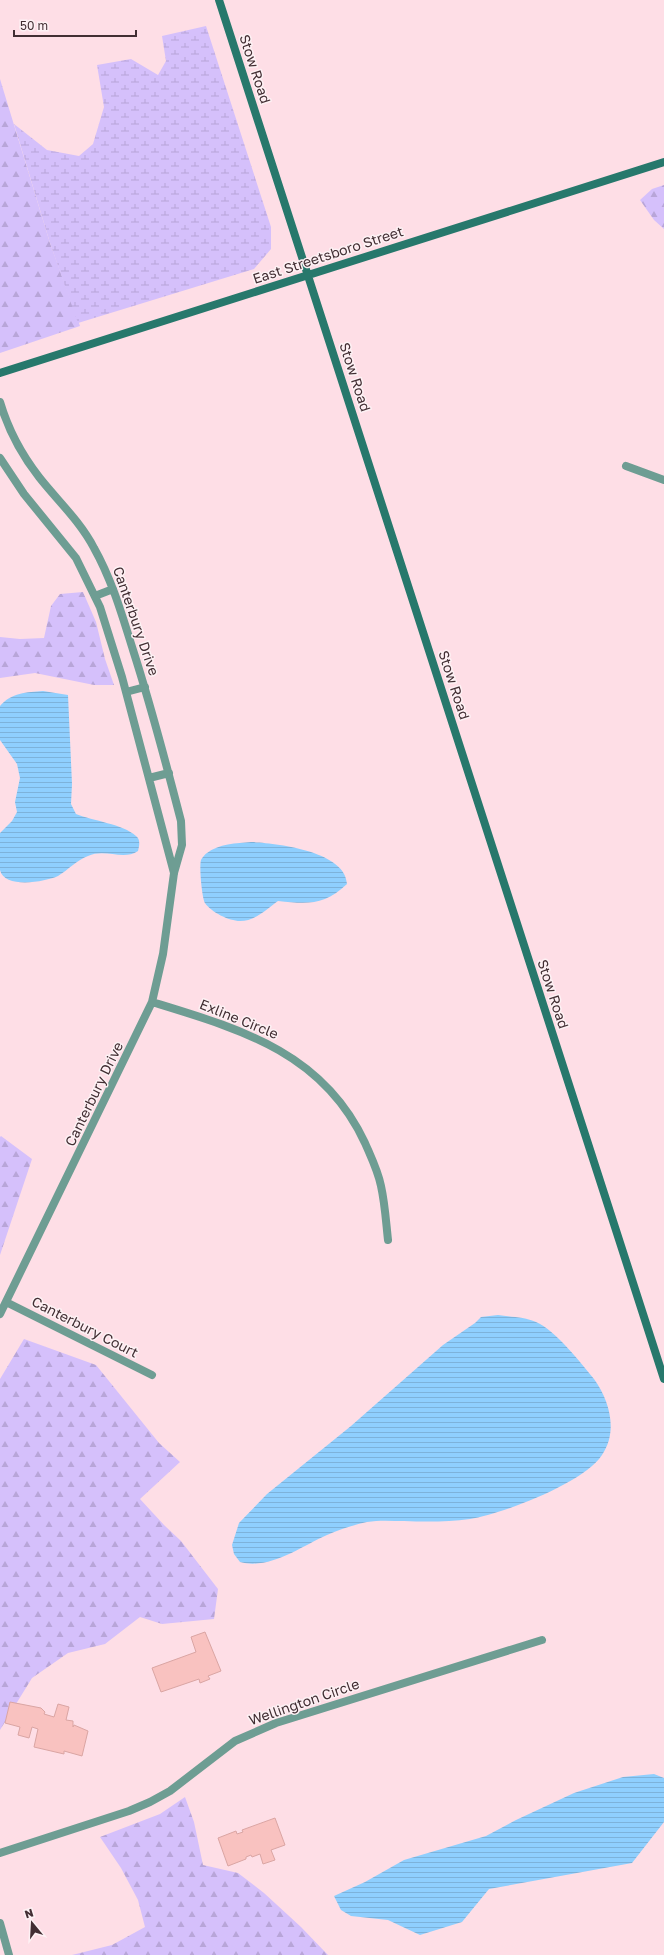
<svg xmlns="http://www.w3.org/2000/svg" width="664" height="1955" viewBox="0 0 664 1955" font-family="'Golos Text',sans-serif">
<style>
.forest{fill:url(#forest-firs)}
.wetland{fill:url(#wetland-marsh)}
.water{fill:url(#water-rules)}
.building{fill:#f9c2c0;stroke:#daa5a3}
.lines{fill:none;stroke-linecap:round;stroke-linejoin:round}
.street{stroke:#6e9d93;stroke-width:8}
.secondary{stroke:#27786c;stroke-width:8}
.labels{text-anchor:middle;stroke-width:3;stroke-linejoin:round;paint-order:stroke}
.street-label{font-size:14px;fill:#422e33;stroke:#fdf1f4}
</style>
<defs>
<pattern id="forest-firs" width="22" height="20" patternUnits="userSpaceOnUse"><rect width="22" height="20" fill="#d5c0fb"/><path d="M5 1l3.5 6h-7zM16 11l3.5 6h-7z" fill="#b8a5d8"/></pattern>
<pattern id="wetland-marsh" width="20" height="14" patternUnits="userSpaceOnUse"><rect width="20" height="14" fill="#d5c0fb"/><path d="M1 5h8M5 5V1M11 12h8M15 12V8" fill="none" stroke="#b8a5d8"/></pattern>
<pattern id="water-rules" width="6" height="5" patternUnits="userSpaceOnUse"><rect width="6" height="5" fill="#8fcffe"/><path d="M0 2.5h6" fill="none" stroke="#7db2da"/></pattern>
</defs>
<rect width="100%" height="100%" fill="#fedee6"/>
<path class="forest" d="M0,79L50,243L80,326L0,353Z
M664,185V229L654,220L640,200L652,189Z
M83,592L96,622L105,659L114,685H94L35,673L0,678V637L20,639L44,638L51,606L60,594Z
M1,1136L32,1159L0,1255V1137Z
M24,1339L96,1365L159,1443L180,1462L140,1499L164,1525L181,1541L218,1589L214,1619L162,1624L140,1617L105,1644L68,1653L32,1678L0,1730V1379Z
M185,1797L194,1822L203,1865L238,1873L264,1893L301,1927L328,1955H72L112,1945L145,1927L138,1900L121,1868L100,1837L160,1814Z"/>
<path class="wetland" d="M206,26L271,227V249L254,269L78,323L50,243L14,124L47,150L79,156L93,144L104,107L97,65L131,59L158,75L166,61L162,36Z"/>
<path class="water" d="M43,691L68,695L72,784L71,804L76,814C93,821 123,824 136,836C141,840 139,846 138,851C123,861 105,848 88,856C77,860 68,870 58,876C45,882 4,889 0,870C0,859 0,845 0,833L12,821L17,812L15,802L20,778L17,764L0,740V706C11,693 27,692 43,691Z
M251,842C276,843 346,851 347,884C324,906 307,904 278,901C267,909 255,921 240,921C229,921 211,912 205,903C202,898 199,866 201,860C202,858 205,854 207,853C218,844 237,843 251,842Z
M498,1315C510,1317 525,1317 536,1322C555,1330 581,1363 594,1379C610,1401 618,1432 602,1455C584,1483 502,1514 470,1519C448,1522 426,1522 404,1521C392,1521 379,1520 367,1522C354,1525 340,1529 327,1535C300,1547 270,1570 240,1562L234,1554L232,1545L239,1523L267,1494L351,1426L443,1345L475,1323L481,1317Z
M654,1774L664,1778V1822L632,1863L489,1889L462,1922L420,1935L388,1920L351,1916L341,1910L334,1896L365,1882L404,1860L486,1836L516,1820L574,1793L623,1777Z"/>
<path class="building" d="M205,1632L221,1671L208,1676L210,1679L200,1683L199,1679L161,1692L152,1668L196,1652L191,1637Z
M10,1702L41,1708L45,1712L44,1714L54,1717L58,1704L69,1707L66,1720L73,1721V1727L74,1725L88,1731L82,1756L64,1751V1754L34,1747L38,1729L32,1727L29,1738L18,1735L20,1727L5,1723Z
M275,1818L285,1845L271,1850L275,1860L263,1864L260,1854L252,1857L251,1855L246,1857V1859L228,1866L218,1838L236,1831L237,1834L243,1832L242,1830Z"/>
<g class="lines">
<path class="street" d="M0,402C8,429 21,454 39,477C57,500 80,521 94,548C112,580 122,615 133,650C151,706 166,763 181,821L182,845L174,873L163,954L152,1002L0,1314
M0,458L24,494L76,558L100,607L122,677L174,873
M626,466L664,480
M95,596L113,589
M126,692L145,687
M149,778L169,773
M152,1002C240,1029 323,1052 365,1143C371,1157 378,1171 381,1186C385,1204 386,1222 388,1240
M6,1302L152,1375
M0,1853L129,1811L150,1802L170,1791L235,1741L276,1723L542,1640
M0,1923L9,1955"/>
<path class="secondary" d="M219,0L664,1379
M0,373L664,162"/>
</g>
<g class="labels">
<g class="street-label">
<text transform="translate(255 69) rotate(72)" y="5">Stow Road</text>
<text transform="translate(328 255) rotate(-18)" y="5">East Streetsboro Street</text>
<text transform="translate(355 377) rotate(72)" y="5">Stow Road</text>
<text transform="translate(136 621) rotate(71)" y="5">Canterbury Drive</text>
<text transform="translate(454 685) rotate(72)" y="5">Stow Road</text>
<text transform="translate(553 994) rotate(72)" y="5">Stow Road</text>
<text transform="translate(239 1019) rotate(22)" y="5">Exline Circle</text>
<text transform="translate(94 1094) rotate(-64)" y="5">Canterbury Drive</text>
<text transform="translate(85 1327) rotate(27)" y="5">Canterbury Court</text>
<text transform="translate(304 1702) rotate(-19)" y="5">Wellington Circle</text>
</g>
</g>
<g transform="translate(32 1923) rotate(342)" stroke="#fdf1f4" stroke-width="3" paint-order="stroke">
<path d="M0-3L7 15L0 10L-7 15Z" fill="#422e33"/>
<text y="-6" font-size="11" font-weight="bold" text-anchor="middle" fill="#422e33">N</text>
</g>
<path d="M14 30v6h122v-6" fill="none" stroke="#422e33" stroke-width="2"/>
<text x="20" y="30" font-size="12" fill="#422e33" stroke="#fdf1f4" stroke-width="3" paint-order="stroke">50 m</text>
</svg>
